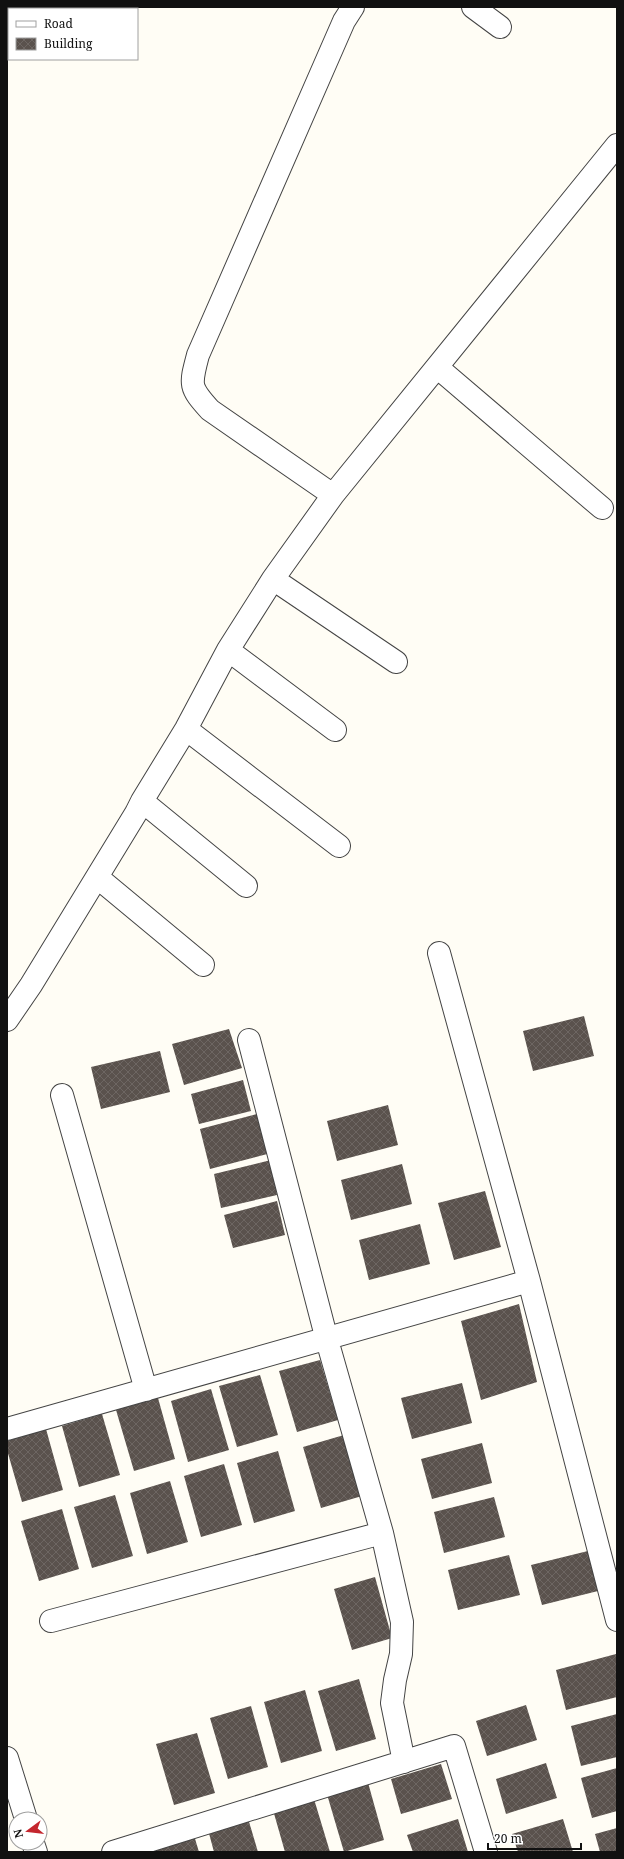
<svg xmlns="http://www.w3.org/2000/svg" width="624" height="1859" viewBox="0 0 624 1859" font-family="'Noto Serif',serif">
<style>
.building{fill:url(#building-cross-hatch)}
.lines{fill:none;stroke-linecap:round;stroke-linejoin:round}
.street-casing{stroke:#444;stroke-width:24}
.street{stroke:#fff;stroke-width:22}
</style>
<defs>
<pattern id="building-cross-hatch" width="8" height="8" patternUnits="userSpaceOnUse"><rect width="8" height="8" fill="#5a524d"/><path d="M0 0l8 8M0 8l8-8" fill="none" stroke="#6d6662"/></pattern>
</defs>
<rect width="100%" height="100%" fill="#fffdf5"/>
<path class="building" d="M584,1016L594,1056L533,1071L523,1031Z
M229,1029L242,1068L184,1085L172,1044Z
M160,1051L170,1092L101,1109L91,1067Z
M243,1080L251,1111L199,1124L191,1094Z
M388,1105L398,1145L337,1161L327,1121Z
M261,1113L271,1153L210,1169L200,1129Z
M271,1160L277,1195L221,1208L214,1174Z
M402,1164L412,1204L351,1220L341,1180Z
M485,1191L501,1247L454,1260L438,1203Z
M277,1201L285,1235L233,1248L224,1215Z
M420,1224L430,1264L369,1280L359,1240Z
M519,1304L537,1382L481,1400L461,1321Z
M320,1360L338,1420L297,1432L279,1371Z
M260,1375L278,1435L237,1447L219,1386Z
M462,1383L472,1423L412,1439L401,1398Z
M211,1389L229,1450L188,1462L171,1401Z
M158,1398L175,1459L134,1471L116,1410Z
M102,1414L120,1475L79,1487L62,1426Z
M46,1429L63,1490L22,1502L7,1450V1441Z
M344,1435L362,1496L321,1508L303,1447Z
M482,1443L492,1483L432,1499L421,1459Z
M278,1451L295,1511L254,1523L237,1463Z
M224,1464L242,1525L201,1537L184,1476Z
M170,1481L188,1542L147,1554L130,1493Z
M115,1495L133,1556L92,1568L74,1507Z
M494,1497L505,1537L444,1553L434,1512Z
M62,1509L79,1569L39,1581L21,1521Z
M592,1550L602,1590L542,1605L531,1565Z
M509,1555L520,1595L458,1610L448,1570Z
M375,1577L392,1638L352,1650L334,1589Z
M616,1654L617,1697L566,1710L556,1670Z
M359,1679L376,1739L336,1751L318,1691Z
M305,1690L322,1751L281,1763L264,1702Z
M526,1705L537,1740L487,1756L476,1721Z
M251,1706L268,1767L228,1779L210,1718Z
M617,1714V1757L581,1766L571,1726Z
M197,1733L215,1793L174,1805L156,1744Z
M546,1763L557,1798L506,1814L496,1779Z
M441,1764L452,1799L401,1814L391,1779Z
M617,1768V1811L592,1818L581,1778Z
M367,1779L384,1840L344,1852L326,1791Z
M314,1799L330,1852H285L273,1810Z
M247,1815L258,1852H214L207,1826Z
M458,1819L468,1852H413L407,1835Z
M563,1819L573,1852H518L512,1834Z
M617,1828V1852H600L595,1834Z
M193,1832L199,1852H154L152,1844Z"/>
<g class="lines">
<g class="street-casing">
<path id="street" d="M473,7L500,27
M437,367L602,508
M333,495L210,410C189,387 190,385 198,355L344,21L353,7
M273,579L396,662
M228,650L335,730
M186,729L339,846
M142,801L246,886
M97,877L203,965
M439,953L529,1281
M7,1020L31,985L136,813L142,801L186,729L228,650L273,579L333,495L617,145
M249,1040L327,1340L382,1533L402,1622L401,1654L395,1680L392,1703L404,1762
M62,1095L146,1390
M7,1429L529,1281L617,1620
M51,1621L382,1533
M7,1758L26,1819
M33,1843L36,1852
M113,1852L454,1746L486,1852"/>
</g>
<use href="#street" class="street"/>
</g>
<rect width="624" height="1859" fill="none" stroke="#111111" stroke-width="16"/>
<rect x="8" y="8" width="130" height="52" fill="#ffffff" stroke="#a0a0a0"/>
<rect x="16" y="21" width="20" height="6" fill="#ffffff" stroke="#a0a0a0"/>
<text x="44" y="28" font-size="12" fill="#111111">Road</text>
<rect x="16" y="38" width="20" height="12" fill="url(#building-cross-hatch)" stroke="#a0a0a0"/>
<text x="44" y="48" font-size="12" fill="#111111">Building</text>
<g transform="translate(28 1831) rotate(255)"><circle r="19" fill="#ffffff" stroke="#a0a0a0"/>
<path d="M0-3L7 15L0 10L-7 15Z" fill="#c4262e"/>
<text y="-6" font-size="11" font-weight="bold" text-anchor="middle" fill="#111111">N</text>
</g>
<path d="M488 1843v6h93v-6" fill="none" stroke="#111111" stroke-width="2"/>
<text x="494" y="1843" font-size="12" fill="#111111" stroke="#ffffff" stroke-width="3" paint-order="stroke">20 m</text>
</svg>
